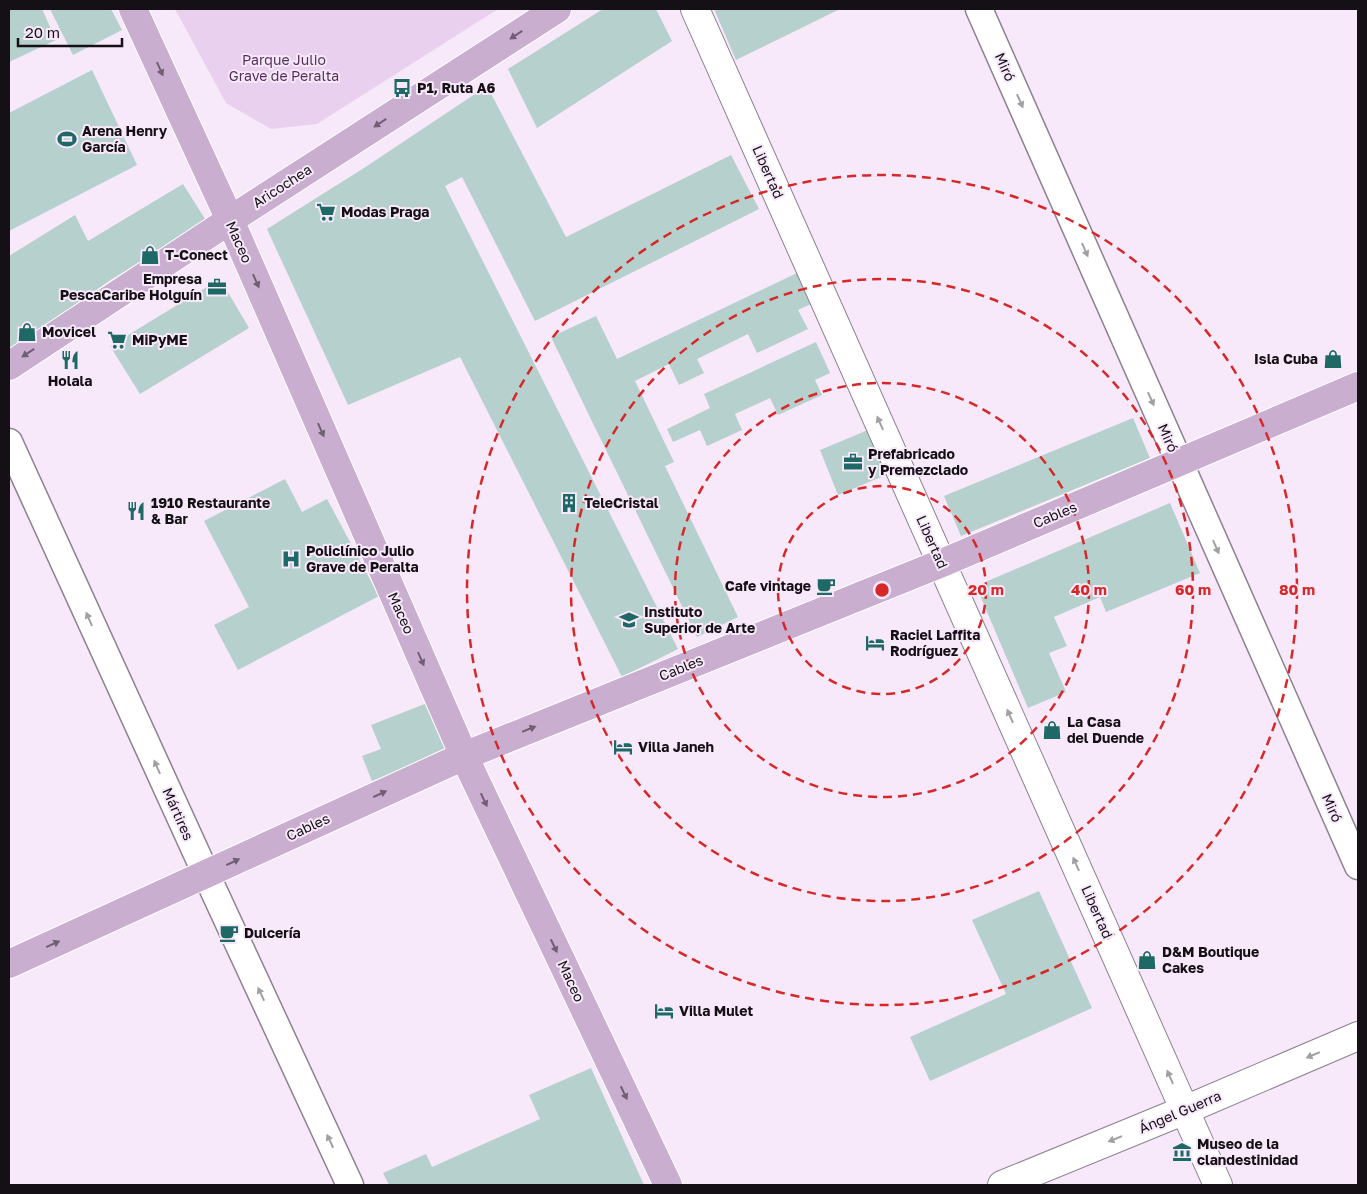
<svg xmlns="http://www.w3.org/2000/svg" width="1367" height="1194" viewBox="0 0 1367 1194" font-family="'Golos Text',sans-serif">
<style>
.green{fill:#e9d0ee}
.building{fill:#b6d0cd}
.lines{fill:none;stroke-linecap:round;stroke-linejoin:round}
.minor-casing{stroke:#8d8090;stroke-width:29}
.tertiary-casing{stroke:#8d8090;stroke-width:30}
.primary-casing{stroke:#fff;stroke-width:30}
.minor{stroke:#fff;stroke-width:26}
.tertiary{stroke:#fff;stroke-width:28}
.primary{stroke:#caaed0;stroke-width:28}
.oneway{fill:#705f73}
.oneway2{fill:#a19fa2}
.ring{fill:none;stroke:#d62828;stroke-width:2.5;stroke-dasharray:9 6}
.labels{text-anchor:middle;stroke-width:4;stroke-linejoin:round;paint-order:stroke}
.park-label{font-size:14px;fill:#54315b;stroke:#f7e8fa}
.street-label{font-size:14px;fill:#151016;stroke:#f7e8fa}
.poi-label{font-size:14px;font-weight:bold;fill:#151016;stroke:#f7e8fa;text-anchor:start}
.centre{fill:#d62828;stroke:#f7e8fa;stroke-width:2.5}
.ring-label{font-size:15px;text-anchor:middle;font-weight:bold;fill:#d62828;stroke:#f7e8fa;stroke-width:4;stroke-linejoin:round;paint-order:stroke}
</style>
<rect width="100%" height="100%" fill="#f7e8fa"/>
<path class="green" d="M175,9H498L317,124L271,129L226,103Z"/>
<path class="building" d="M9,9H42L56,40L9,62Z
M50,9H111L122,30L73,55Z
M603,9H656L672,41L537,128L508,69Z
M714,9H840L736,60Z
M92,70L137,165L9,231V113Z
M487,86L566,237L731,155L759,209L535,321L462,177L445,186L678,649L622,677L460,357L348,405L267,229L364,168Z
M183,184L207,222L112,279L11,350L9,349V256L75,215L88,241Z
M799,272L815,302L798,310L808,329L757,353L748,334L697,359L704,373L679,385L669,364L635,381L674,462L665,466L738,617L697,637L551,337L596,316L617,359Z
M220,279L249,328L140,394L110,346Z
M816,342L830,373L815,380L822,395L778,415L770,398L735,414L742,430L707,446L700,430L673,442L667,429L710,408L704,394Z
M1133,418L1150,458L961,536L944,496Z
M868,430L886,475L838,495L820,450Z
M285,479L302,512L327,499L379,596L238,670L214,625L249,607L204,521Z
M1170,503L1200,573L1106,612L1100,597L1054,617L1067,646L1049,653L1066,692L1028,708L976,586Z
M427,703L447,751L372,781L362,756L381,749L371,725Z
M1039,891L1092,1008L930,1081L910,1037L1006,994L972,920Z
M591,1068L644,1185H389L383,1173L426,1154L432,1167L540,1119L529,1095Z"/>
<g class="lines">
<g class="minor-casing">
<path id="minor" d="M979,9L1358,866
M9,442L206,874L350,1185"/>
</g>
<g class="tertiary-casing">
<path id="tertiary" d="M695,9L1218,1185
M1002,1185L1185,1110L1358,1036"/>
</g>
<g class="primary-casing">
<path id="primary" d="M133,9L230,220L464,756L668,1185
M9,366L230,220L557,9
M9,964L464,756L942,563L1358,386"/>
</g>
<use href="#minor" class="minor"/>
<use href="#tertiary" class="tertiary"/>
<use href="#primary" class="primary"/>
</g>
<defs><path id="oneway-solid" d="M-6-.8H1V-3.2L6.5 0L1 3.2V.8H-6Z" transform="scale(1.25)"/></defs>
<g class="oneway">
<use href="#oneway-solid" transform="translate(516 35) rotate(147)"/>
<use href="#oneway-solid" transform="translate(160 69) rotate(66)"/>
<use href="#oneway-solid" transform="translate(380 123) rotate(147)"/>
<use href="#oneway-solid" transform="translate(256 281) rotate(66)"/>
<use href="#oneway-solid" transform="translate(28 353) rotate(147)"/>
<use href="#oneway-solid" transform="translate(321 430) rotate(66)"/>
<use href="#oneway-solid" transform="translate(421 659) rotate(66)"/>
<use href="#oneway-solid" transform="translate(529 729) rotate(-22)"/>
<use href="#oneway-solid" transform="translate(380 794) rotate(-25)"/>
<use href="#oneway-solid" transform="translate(484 800) rotate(65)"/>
<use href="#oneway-solid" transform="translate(233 862) rotate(-25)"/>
<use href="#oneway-solid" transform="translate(53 944) rotate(-24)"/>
<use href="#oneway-solid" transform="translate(554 946) rotate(65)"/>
<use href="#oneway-solid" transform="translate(624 1093) rotate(65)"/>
</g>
<g class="oneway2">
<use href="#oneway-solid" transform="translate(1020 101) rotate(66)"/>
<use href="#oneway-solid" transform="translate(1085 250) rotate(66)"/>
<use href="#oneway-solid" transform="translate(1151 399) rotate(66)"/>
<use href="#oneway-solid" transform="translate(880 423) rotate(-114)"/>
<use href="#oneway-solid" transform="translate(1216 547) rotate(66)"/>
<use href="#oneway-solid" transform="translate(89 619) rotate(-114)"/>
<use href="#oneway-solid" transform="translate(1010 716) rotate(-114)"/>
<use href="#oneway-solid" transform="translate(157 767) rotate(-114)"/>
<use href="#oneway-solid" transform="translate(1076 864) rotate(-114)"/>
<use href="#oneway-solid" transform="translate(261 994) rotate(-115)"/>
<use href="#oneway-solid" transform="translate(1313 1055) rotate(157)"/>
<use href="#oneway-solid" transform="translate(1170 1077) rotate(-114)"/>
<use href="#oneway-solid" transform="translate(1115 1139) rotate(158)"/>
<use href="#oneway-solid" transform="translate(330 1141) rotate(-115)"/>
</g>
<g class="ring">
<circle cx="882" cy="590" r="104"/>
<circle cx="882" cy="590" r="207"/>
<circle cx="882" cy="590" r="311"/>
<circle cx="882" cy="590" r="415"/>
</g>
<defs>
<g id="bus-bare" transform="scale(1.5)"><path d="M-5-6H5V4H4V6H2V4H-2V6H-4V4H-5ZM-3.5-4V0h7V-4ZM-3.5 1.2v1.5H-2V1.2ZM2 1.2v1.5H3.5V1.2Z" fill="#1e6965" stroke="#f7e8fa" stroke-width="2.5" paint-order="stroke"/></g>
<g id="stadium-bare" transform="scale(1.5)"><path d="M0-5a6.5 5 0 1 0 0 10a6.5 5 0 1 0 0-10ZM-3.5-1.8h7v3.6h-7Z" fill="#1e6965" stroke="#f7e8fa" stroke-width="2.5" paint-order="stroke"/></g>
<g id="supermarket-bare" transform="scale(1.5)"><path d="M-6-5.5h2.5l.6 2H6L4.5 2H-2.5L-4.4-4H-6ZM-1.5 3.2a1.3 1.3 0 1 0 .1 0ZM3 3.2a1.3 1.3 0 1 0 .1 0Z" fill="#1e6965" stroke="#f7e8fa" stroke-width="2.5" paint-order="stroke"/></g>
<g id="shop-bare" transform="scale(1.5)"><path d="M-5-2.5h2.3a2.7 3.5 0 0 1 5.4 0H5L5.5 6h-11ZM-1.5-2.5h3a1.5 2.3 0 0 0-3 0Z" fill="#1e6965" stroke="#f7e8fa" stroke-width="2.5" paint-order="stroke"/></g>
<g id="office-bare" transform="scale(1.5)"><path d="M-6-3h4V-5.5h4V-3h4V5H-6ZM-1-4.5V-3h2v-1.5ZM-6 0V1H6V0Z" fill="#1e6965" stroke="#f7e8fa" stroke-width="2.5" paint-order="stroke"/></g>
<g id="restaurant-bare" transform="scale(1.5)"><path d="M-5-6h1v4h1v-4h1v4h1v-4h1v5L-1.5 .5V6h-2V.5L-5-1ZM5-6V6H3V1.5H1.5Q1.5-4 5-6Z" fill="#1e6965" stroke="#f7e8fa" stroke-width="2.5" paint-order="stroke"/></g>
<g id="building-bare" transform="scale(1.5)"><path d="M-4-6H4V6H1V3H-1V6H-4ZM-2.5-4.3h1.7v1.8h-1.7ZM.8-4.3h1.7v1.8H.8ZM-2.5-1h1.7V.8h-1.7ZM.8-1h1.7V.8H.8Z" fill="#1e6965" stroke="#f7e8fa" stroke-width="2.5" paint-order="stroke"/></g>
<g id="hospital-bare" transform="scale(1.5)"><path d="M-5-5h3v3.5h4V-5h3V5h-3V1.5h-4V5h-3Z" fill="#1e6965" stroke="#f7e8fa" stroke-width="2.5" paint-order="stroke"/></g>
<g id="cafe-bare" transform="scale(1.5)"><path d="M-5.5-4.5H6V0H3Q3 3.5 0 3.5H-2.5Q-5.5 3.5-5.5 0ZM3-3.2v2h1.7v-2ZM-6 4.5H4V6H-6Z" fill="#1e6965" stroke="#f7e8fa" stroke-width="2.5" paint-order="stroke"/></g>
<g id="school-bare" transform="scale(1.5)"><path d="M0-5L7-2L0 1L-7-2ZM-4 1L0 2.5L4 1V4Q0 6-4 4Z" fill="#1e6965" stroke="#f7e8fa" stroke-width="2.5" paint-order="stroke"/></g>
<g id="hotel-bare" transform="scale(1.5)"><path d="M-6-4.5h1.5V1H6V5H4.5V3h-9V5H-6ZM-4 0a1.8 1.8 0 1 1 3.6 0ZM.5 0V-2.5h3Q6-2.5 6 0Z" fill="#1e6965" stroke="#f7e8fa" stroke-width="2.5" paint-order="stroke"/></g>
<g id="museum-bare" transform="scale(1.5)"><path d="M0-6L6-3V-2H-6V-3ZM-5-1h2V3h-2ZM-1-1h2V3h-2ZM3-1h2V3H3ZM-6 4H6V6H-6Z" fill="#1e6965" stroke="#f7e8fa" stroke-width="2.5" paint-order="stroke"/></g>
</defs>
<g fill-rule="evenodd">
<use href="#bus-bare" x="402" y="88"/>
<use href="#stadium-bare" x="67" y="139"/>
<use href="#supermarket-bare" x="326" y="212"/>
<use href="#shop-bare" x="150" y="255"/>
<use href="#office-bare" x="217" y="287"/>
<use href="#shop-bare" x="27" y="332"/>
<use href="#supermarket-bare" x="117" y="340"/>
<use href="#shop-bare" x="1333" y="359"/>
<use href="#restaurant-bare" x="70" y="360"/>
<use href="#office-bare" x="853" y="462"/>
<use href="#building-bare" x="569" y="503"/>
<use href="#restaurant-bare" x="136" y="511"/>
<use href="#hospital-bare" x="291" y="559"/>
<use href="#cafe-bare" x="826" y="586"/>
<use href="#school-bare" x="629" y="620"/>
<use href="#hotel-bare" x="875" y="643"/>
<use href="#shop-bare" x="1052" y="730"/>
<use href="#hotel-bare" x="623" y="747"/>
<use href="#cafe-bare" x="229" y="933"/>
<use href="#shop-bare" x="1147" y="960"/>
<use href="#hotel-bare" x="664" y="1011"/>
<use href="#museum-bare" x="1182" y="1152"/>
</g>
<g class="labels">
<g class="park-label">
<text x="284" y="65">Parque Julio<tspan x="284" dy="16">Grave de Peralta</tspan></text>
</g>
<g class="street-label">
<text transform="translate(1005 67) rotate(66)" y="5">Miró</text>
<text transform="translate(768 172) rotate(66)" y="5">Libertad</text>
<text transform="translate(282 186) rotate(-33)" y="5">Aricochea</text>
<text transform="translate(239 242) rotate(66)" y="5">Maceo</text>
<text transform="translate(1168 438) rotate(66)" y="5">Miró</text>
<text transform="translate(1055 515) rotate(-23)" y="5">Cables</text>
<text transform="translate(932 542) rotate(66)" y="5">Libertad</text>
<text transform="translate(401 613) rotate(66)" y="5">Maceo</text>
<text transform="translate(681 668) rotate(-22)" y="5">Cables</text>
<text transform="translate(1332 808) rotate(66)" y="5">Miró</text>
<text transform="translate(178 814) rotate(66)" y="5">Mártires</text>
<text transform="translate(308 827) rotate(-25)" y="5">Cables</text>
<text transform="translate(1097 912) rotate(66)" y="5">Libertad</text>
<text transform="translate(571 981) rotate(65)" y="5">Maceo</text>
<text transform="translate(1180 1112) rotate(-23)" y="5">Ángel Guerra</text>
</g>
<g class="poi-label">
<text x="417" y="93">P1, Ruta A6</text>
<text x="82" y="136">Arena Henry<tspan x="82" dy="16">García</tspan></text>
<text x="341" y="217">Modas Praga</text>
<text x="165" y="260">T-Conect</text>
<text x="202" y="284" text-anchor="end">Empresa<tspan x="202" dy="16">PescaCaribe Holguín</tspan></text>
<text x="42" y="337">Movicel</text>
<text x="132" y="345">MiPyME</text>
<text x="1318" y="364" text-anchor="end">Isla Cuba</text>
<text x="70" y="386" text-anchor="middle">Holala</text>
<text x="868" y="459">Prefabricado<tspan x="868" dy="16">y Premezclado</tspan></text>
<text x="151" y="508">1910 Restaurante<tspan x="151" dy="16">&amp; Bar</tspan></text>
<text x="584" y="508">TeleCristal</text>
<text x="306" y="556">Policlínico Julio<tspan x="306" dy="16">Grave de Peralta</tspan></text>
<text x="811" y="591" text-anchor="end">Cafe vintage</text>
<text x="644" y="617">Instituto<tspan x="644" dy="16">Superior de Arte</tspan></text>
<text x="890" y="640">Raciel Laffita<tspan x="890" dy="16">Rodríguez</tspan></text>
<text x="1067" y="727">La Casa<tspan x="1067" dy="16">del Duende</tspan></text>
<text x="638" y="752">Villa Janeh</text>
<text x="244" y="938">Dulcería</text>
<text x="1162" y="957">D&amp;M Boutique<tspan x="1162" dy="16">Cakes</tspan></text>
<text x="679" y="1016">Villa Mulet</text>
<text x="1197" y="1149">Museo de la<tspan x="1197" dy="16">clandestinidad</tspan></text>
</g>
</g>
<circle cx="882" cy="590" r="8" class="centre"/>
<g class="ring-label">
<text x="986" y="595">20 m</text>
<text x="1089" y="595">40 m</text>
<text x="1193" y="595">60 m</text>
<text x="1297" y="595">80 m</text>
</g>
<rect width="1367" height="1194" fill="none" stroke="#151016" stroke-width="20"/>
<path d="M18 38v8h104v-8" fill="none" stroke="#151016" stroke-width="2.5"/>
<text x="25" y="38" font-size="15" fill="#151016" stroke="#f7e8fa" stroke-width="4" paint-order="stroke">20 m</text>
</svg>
